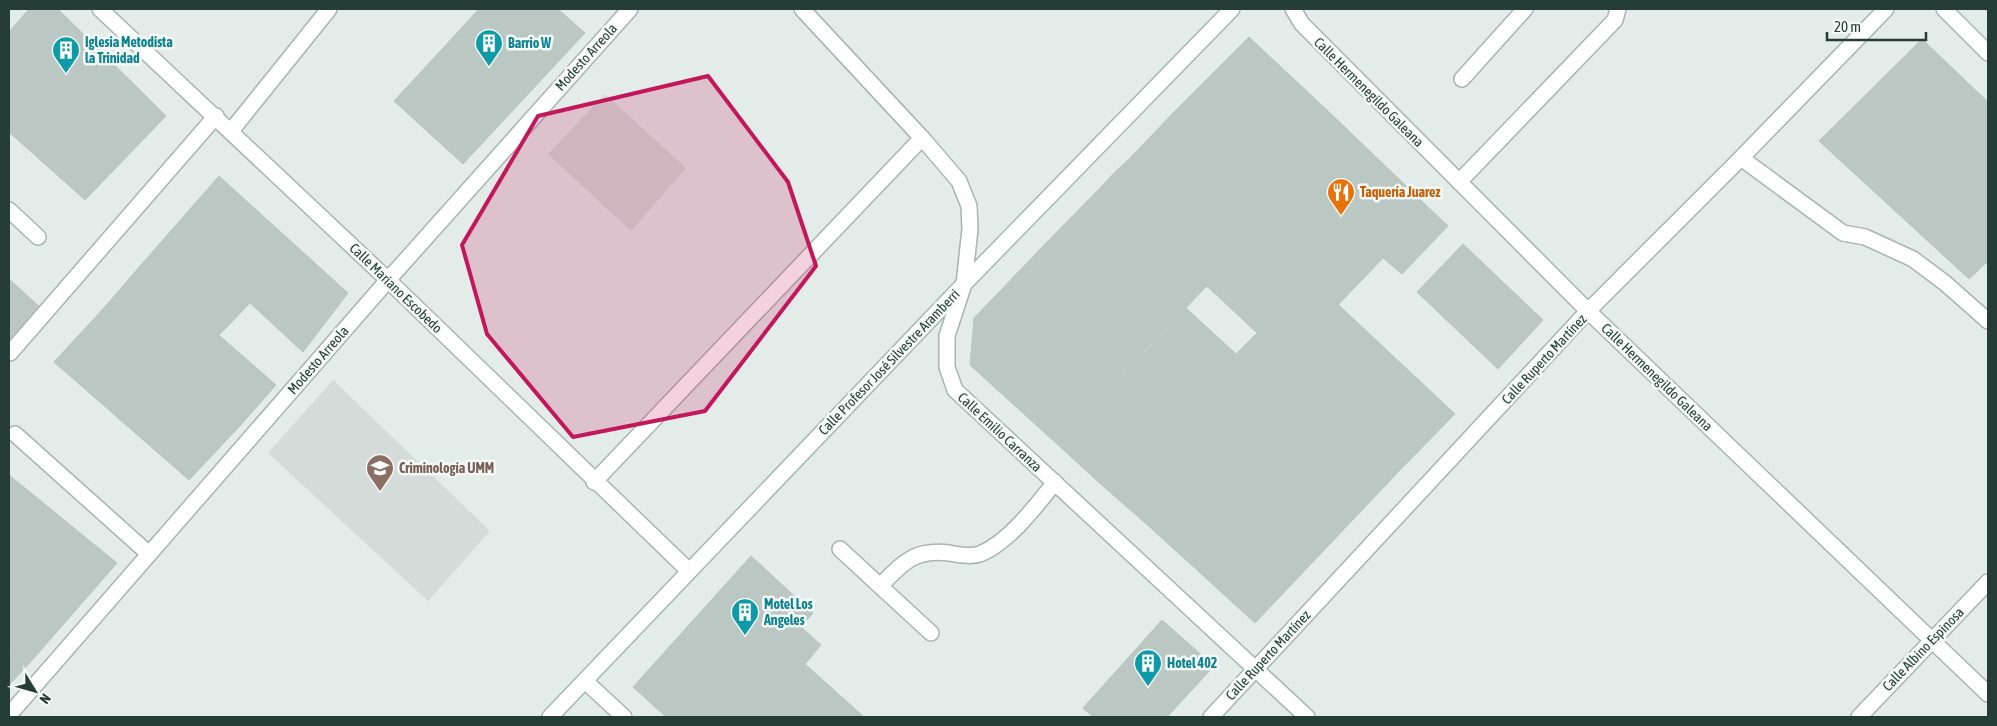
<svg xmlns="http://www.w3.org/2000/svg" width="1997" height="726" viewBox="0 0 1997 726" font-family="'Asap Condensed',sans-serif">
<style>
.built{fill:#d3dcd8}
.building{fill:#bac7c2;stroke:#b7c6c0}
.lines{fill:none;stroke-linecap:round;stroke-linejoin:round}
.lane-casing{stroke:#a7b4b0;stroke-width:18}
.street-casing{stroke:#a7b4b0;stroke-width:18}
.secondary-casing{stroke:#a4b7b1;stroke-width:18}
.lane{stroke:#fff;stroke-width:15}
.street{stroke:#fff;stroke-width:15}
.secondary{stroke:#fff;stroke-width:15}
.marked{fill:#c2185b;fill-opacity:0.2;stroke:#c2185b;stroke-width:4;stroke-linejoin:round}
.labels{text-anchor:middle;stroke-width:5;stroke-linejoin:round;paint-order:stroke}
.culture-label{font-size:14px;font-weight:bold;fill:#0d838f;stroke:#f5f9f7;text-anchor:start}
.street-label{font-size:14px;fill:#253d37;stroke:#f5f9f7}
.food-label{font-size:14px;font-weight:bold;fill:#c56008;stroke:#f5f9f7;text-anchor:start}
.education-label{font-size:14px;font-weight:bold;fill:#785e54;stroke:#f5f9f7;text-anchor:start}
</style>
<rect width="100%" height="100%" fill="#e4ece9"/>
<path class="built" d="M605,94L686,168L631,231L548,154Z
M333,380L490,531L428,601L268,453Z"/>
<path class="building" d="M29,9H58L166,116L85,200L9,132V32Z
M479,9H558L585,33L463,164L394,101Z
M1249,37L1327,110L1254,185L1176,110Z
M1922,39L1988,102V261L1969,279L1819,141Z
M1176,110L1254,185L1234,206L1155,132Z
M1327,110L1448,226L1402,274L1383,258L1338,305L1234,206Z
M1155,132L1311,279L1285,304L1131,157Z
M1131,157L1285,304L1269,320L1114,173Z
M1114,173L1269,320L1257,333L1101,187Z
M219,176L348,293L303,352L250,303L219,335L140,266Z
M1101,187L1207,286L1149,346L1045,244Z
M1045,244L1149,346L1058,445L970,365L974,318Z
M1463,244L1543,320L1498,369L1417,292Z
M140,266L276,385L238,428L102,310Z
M9,279L42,309L9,345Z
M1311,279L1455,414L1402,468L1257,333Z
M1186,308L1236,354L1104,487L1058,445Z
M102,310L238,428L189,480L54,362Z
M1257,333L1299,373L1152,529L1104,487Z
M1299,373L1402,468L1255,623L1152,529Z
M9,475L117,563L27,666L9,650Z
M751,556L813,613L801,627L821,645L805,664L864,717H666L633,687Z
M1162,620L1214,666L1167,717H1093L1083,708Z
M9,650L27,666L9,685Z"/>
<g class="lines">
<g class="lane-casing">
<path id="lane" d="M1462,79L1525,9
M231,131L329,9
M1741,158L1843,233L1865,237L1913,259L1945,283L1988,321
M1459,182L1615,20L1618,9
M9,210L38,237
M10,353L216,116
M15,434L149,554
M594,482L922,138
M840,549L880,586
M931,633L880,586C904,562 914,549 949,553C959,555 971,557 980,554C1009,542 1036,506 1055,482"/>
</g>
<g class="street-casing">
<path id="street" d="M100,9L388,280L689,571
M802,9L922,138L959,181L969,206L970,229L964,284L947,336V367L955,390L1307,717
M1293,9L1302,24L1588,311L1988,694
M585,681L624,717
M9,715L388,280L630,9
M1211,717L1588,311L1741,158L1886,9
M1859,717L1988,582"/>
</g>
<g class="secondary-casing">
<path id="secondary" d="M1944,9L1988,53
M550,717L964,284L1232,9"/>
</g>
<use href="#lane" class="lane"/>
<use href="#street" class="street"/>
<use href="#secondary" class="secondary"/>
</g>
<path class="marked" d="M708,76L788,182L816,266L705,411L573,437L487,334L462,245L538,116Z"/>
<defs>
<g id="building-pin" transform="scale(1.4375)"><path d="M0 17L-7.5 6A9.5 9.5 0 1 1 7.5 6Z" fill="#0f9aa8" stroke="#f5f9f7"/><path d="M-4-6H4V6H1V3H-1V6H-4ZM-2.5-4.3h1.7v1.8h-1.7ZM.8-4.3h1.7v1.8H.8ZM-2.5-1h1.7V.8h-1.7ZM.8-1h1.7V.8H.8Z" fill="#fff"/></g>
<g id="restaurant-pin" transform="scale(1.4375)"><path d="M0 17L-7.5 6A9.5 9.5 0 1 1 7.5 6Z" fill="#e8710a" stroke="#f5f9f7"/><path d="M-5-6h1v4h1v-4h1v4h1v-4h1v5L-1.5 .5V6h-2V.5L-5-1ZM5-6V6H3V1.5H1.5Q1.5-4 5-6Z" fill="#fff"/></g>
<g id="university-pin" transform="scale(1.4375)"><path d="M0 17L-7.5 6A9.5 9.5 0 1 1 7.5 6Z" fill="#8d6e63" stroke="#f5f9f7"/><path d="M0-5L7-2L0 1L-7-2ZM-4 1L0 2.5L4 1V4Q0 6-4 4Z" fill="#fff"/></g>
</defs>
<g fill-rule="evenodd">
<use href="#building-pin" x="489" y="43"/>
<use href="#building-pin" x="66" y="50"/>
<use href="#restaurant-pin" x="1341" y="192"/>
<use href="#university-pin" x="380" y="468"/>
<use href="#building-pin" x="745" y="612"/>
<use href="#building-pin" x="1148" y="663"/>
</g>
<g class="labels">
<g class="culture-label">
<text x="85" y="47">Iglesia Metodista<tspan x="85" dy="16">la Trinidad</tspan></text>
<text x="508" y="48">Barrio W</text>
<text x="764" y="609">Motel Los<tspan x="764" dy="16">Angeles</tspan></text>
<text x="1167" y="668">Hotel 402</text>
</g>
<g class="street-label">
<text transform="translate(586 57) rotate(-48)" y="5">Modesto Arreola</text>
<text transform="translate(1369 92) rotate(45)" y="5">Calle Hermenegildo Galeana</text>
<text transform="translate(396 288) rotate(44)" y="5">Calle Mariano Escobedo</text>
<text transform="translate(1544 359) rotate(-47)" y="5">Calle Ruperto Martínez</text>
<text transform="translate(318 360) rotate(-49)" y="5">Modesto Arreola</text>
<text transform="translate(889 362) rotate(-46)" y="5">Calle Profesor José Silvestre Aramberri</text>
<text transform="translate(1657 377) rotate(44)" y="5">Calle Hermenegildo Galeana</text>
<text transform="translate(1000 432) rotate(43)" y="5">Calle Emilio Carranza</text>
<text transform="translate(1923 649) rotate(-46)" y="5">Calle Albino Espinosa</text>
<text transform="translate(1268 655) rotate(-47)" y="5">Calle Ruperto Martínez</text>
</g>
<g class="food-label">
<text x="1360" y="197">Taquería Juarez</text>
</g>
<g class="education-label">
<text x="399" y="473">Criminología UMM</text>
</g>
</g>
<rect width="1997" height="726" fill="none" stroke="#253d37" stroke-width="20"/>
<g transform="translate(35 691) rotate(127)" stroke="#f5f9f7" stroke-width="4" paint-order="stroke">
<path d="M0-4L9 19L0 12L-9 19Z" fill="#253d37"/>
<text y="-8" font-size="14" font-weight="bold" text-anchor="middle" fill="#253d37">N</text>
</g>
<path d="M1827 32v8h99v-8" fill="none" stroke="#253d37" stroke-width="2.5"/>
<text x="1834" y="32" font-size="15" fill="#253d37" stroke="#f5f9f7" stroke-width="4" paint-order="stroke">20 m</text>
</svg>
